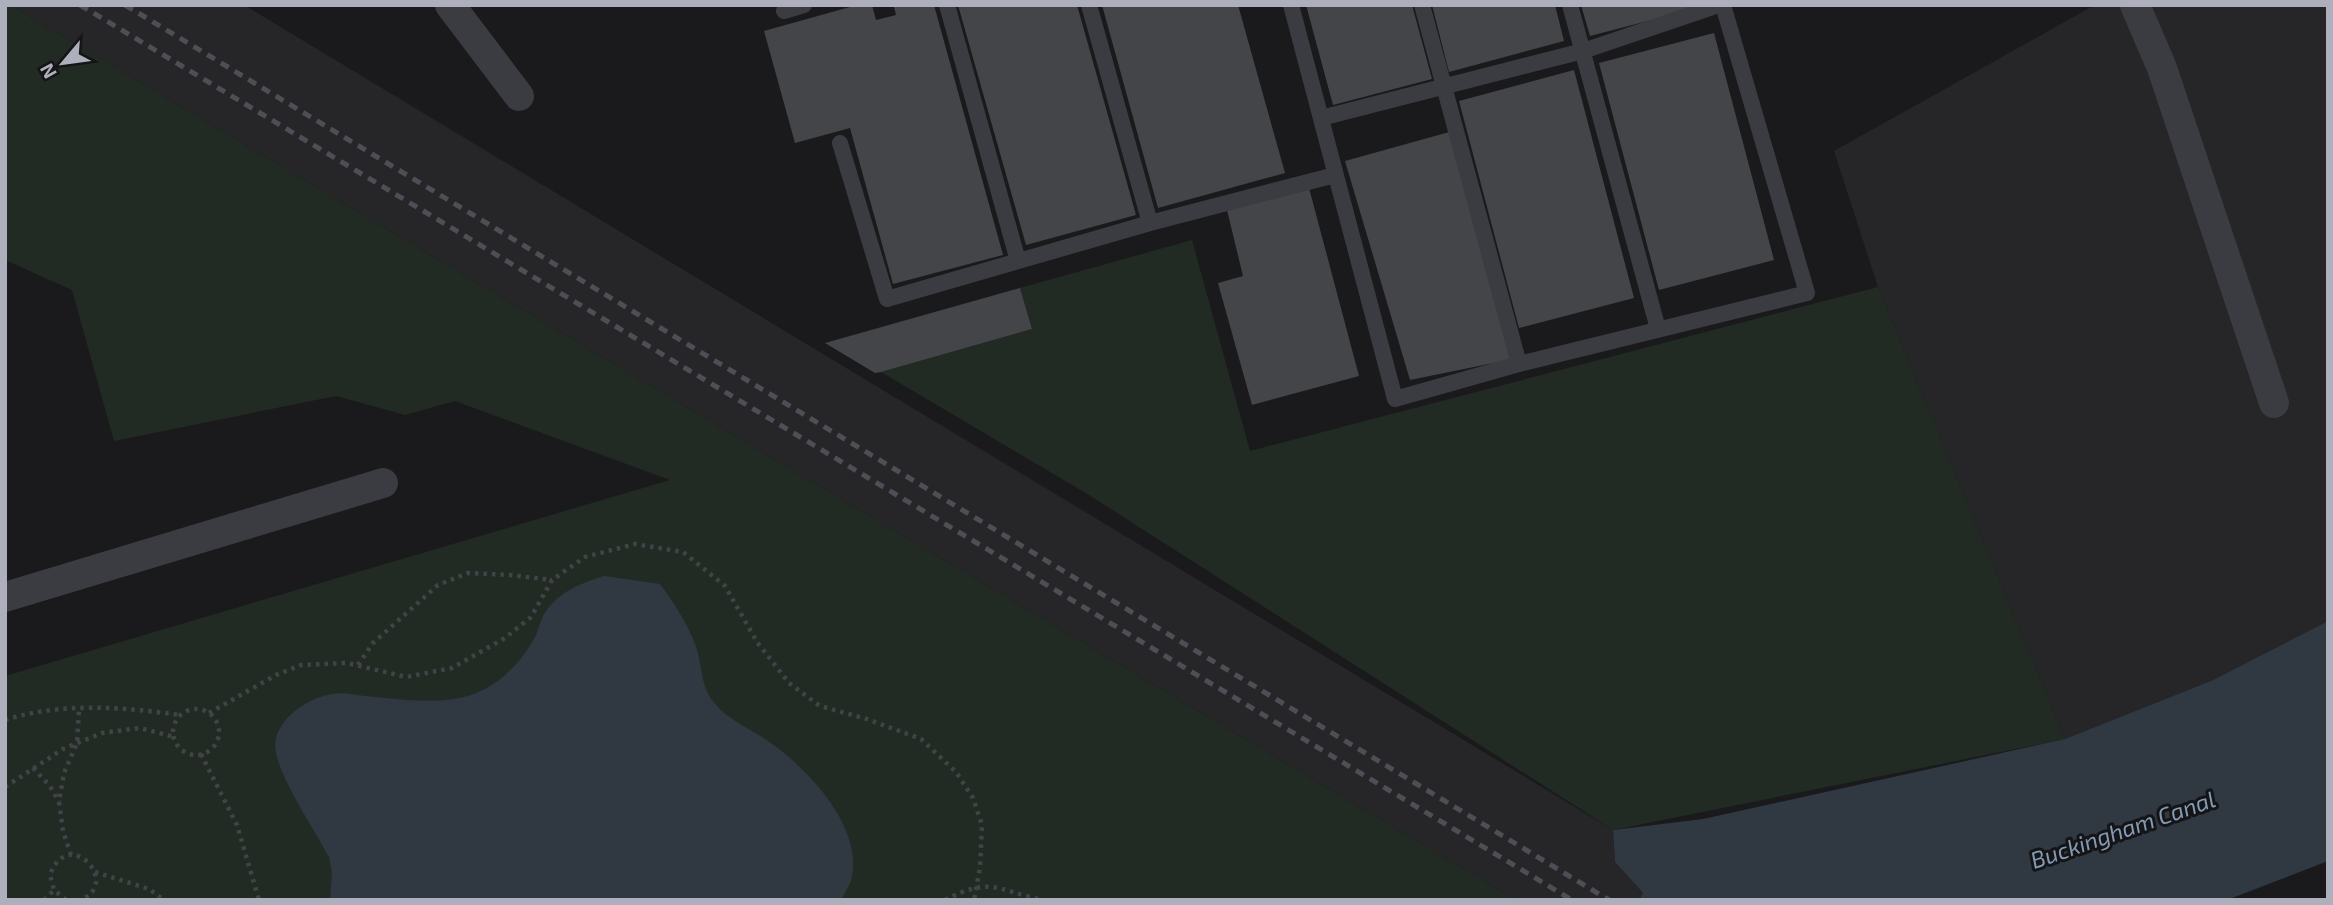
<svg xmlns="http://www.w3.org/2000/svg" width="2333" height="905" viewBox="0 0 2333 905" font-family="'Exo 2',sans-serif">
<style>
.built{fill:#262629}
.green{fill:#222b23}
.water{fill:#303841}
.building{fill:#444549}
.lines{fill:none;stroke-linecap:round;stroke-linejoin:round}
.path{stroke:#414348;stroke-width:4.5;stroke-dasharray:3.5 5;stroke-linecap:butt}
.service{stroke:#3b3c41;stroke-width:16}
.minor{stroke:#3b3c41;stroke-width:30}
.rail{stroke:#4e4f56;stroke-width:5;stroke-dasharray:9 7;stroke-linecap:butt}
.labels{text-anchor:middle;stroke-width:6;stroke-linejoin:round;paint-order:stroke}
.water-label{font-size:23px;font-style:italic;fill:#849bb6;stroke:#151517}
</style>
<rect width="100%" height="100%" fill="#1a1a1c"/>
<path class="built" d="M10,5H244L1613,830L1615,862L1643,893L1639,900H1516Z
M2095,5H2328V621L2213,680L2065,739L1878,287L1834,151Z"/>
<path class="green" d="M5,5H10L1516,900H5V676L670,480L455,401L405,415L336,396L114,441L72,290L5,260Z
M1192,240L1250,451L1878,287L2065,739L1613,830L1089,495L881,372L1032,329L1020,288Z"/>
<path class="water" d="M604,576L660,584C673,602 687,622 695,644C702,661 700,684 712,700C727,720 748,727 768,741C806,767 862,825 852,876C851,884 845,892 841,900H330L332,872L329,857C314,829 282,782 276,753C269,723 307,697 333,694C343,692 355,695 365,696C403,699 449,708 485,689C507,677 525,657 536,635C539,628 541,618 546,611C560,591 582,583 604,576Z
M2328,621V861L2227,900H1639L1643,893L1615,862L1613,830L1703,819L2065,739L2213,680Z"/>
<path class="building" d="M857,5H872L876,20L896,15L894,7L902,5H934L1003,255L893,284L850,128L795,143L764,31Z
M958,5H1077L1136,215L1026,245Z
M1102,5H1238L1285,173L1158,208Z
M1306,5H1412L1432,79L1333,105Z
M1432,5H1555L1564,41L1449,72Z
M1581,5H1705V6L1590,36Z
M1714,33L1774,260L1659,290L1599,63Z
M1574,70L1634,298L1519,328L1459,101Z
M1453,131L1513,359L1410,380L1345,161Z
M1309,188L1359,376L1252,405L1218,283L1243,276L1227,210Z
M1020,288L1032,329L881,372L875,373L825,343Z"/>
<g class="lines">
<path class="path" d="M358,665L373,643L438,585L468,573L510,575L552,580
M173 732a23 23 0 1 1 46 0a23 23 0 1 1-46 0Z
M209,713L276,675L301,665L347,663L406,677L452,668L505,638L531,617L552,580L585,557L635,544L683,552L725,586L757,642L789,683L820,706L867,719L921,739L956,772L973,798L982,825L980,868L974,900
M5,720C61,702 123,707 180,715
M201,754L237,825L259,900
M33,768L50,786L59,802
M5,787L63,749L102,733L140,728L174,737
M71,855L63,831L59,802L64,773L77,743L79,710
M95,872L149,889L164,900
M44,900L54,890
M66,900L54,890L50,875C68,824 123,884 80,900
M945,900C991,876 997,890 1042,900"/>
<path class="service" d="M947,5L1018,261
M1089,5L1150,223
M1291,5L1395,399L1519,364L1807,293L1723,5
M1422,5L1519,364
M1570,5L1658,329
M784,11L804,5
M1321,118L1583,51L1719,5
M840,143L887,299L1150,223L1335,175"/>
<path class="minor" d="M450,5L519,96
M2135,5L2162,68L2274,403
M5,597L383,483"/>
<path class="rail" d="M80,5L1572,900
M125,5L1609,900"/>
</g>
<g class="labels">
<g class="water-label">
<text transform="translate(2123 830) rotate(-19)" y="8">Buckingham Canal</text>
</g>
</g>
<rect width="2333" height="905" fill="none" stroke="#adb0bc" stroke-width="14"/>
<g transform="translate(63 63) rotate(241)" stroke="#151517" stroke-width="5" paint-order="stroke">
<path d="M0-5L12 26L0 18L-12 26Z" fill="#adb0bc"/>
<text y="-10" font-size="19" font-weight="bold" text-anchor="middle" fill="#adb0bc">N</text>
</g>
</svg>
